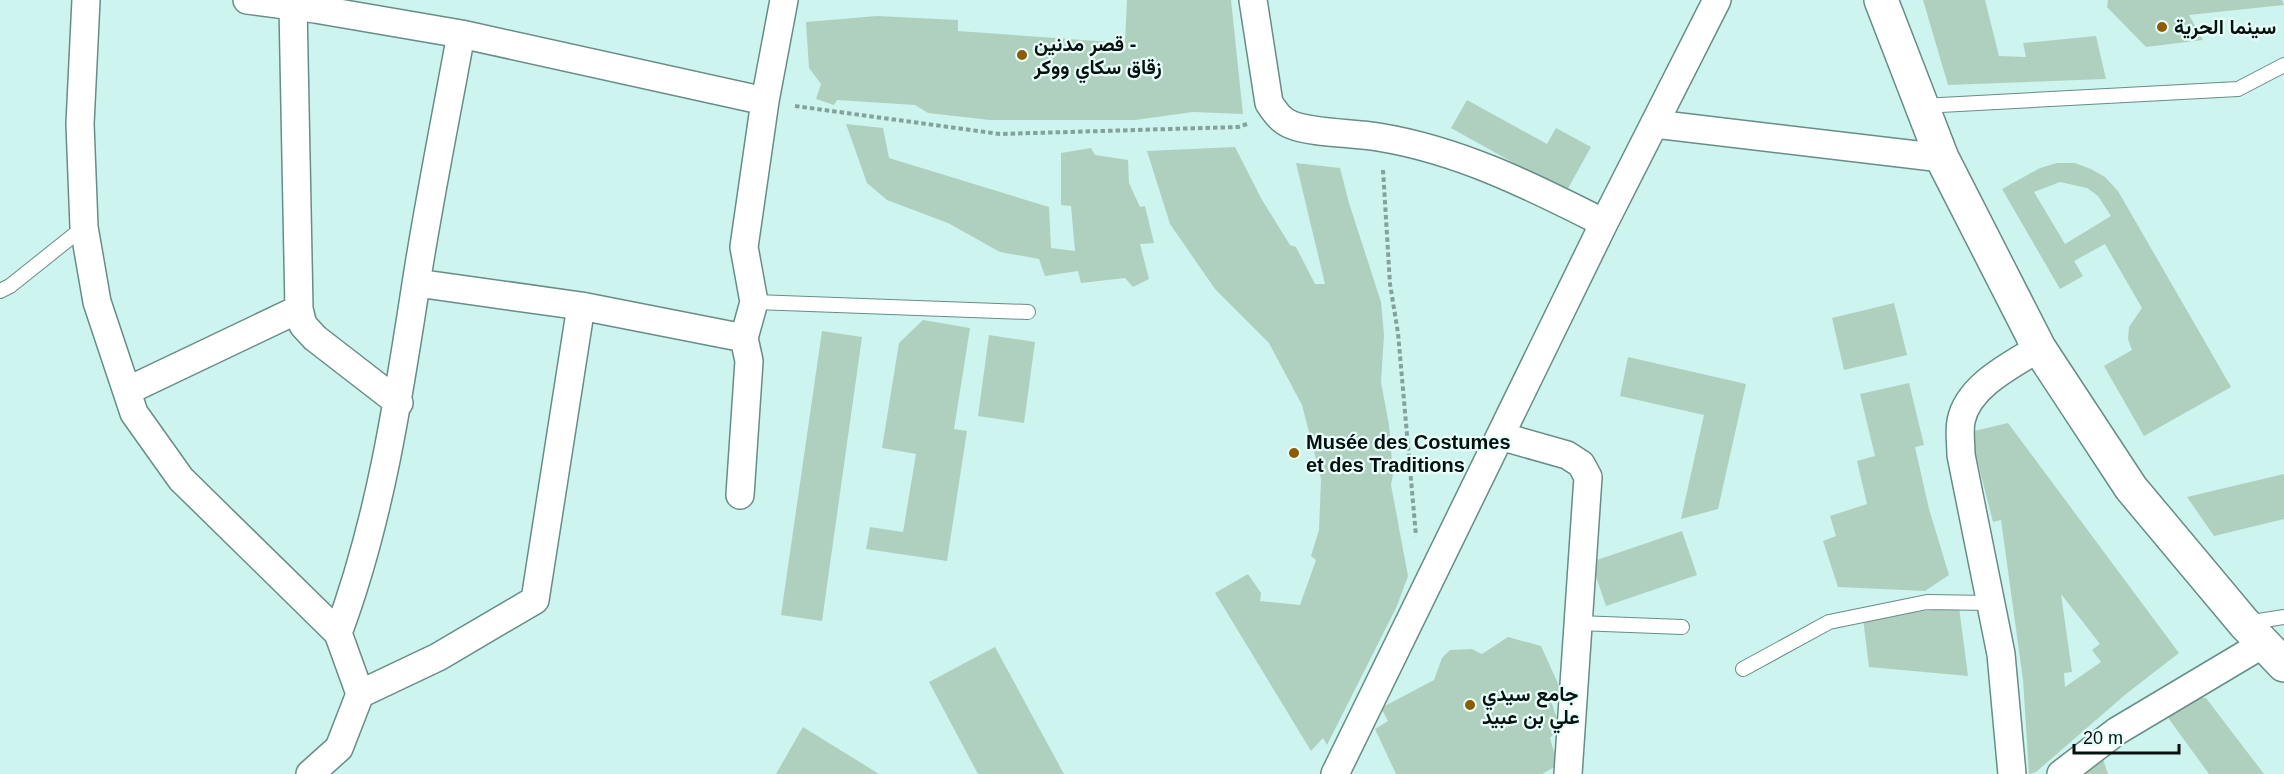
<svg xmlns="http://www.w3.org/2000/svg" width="2284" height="774" viewBox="0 0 2284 774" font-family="Arial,Vazirmatn,sans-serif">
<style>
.building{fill:#b0d0bf;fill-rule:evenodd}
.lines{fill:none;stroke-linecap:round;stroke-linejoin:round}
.lane-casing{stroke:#688c87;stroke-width:16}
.street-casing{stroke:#688c87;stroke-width:30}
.secondary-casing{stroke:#688c87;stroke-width:36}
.path{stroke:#84a29d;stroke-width:4;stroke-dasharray:4.5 3;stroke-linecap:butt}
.lane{stroke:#fff;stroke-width:14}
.street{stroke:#fff;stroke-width:27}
.secondary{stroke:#fff;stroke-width:33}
.poi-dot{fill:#8d5d05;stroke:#e7fefa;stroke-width:2}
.labels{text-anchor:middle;stroke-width:4.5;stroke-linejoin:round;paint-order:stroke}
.poi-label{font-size:20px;font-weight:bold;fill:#04110f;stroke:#e7fefa;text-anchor:start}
</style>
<rect width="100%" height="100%" fill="#cdf4ee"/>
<path class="building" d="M1127,0H1231L1243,114L1193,112L1135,120H990L928,113L915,105L837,100L834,105L816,99L821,84L809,68L806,22L877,16L958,20V31L1125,43Z
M1923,0H1985L1999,56L2026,57L2023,43L2096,36L2106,79L1948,85Z
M2108,0H2282L2284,5L2189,15L2203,40L2146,47L2107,7Z
M1467,100L1547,144L1556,128L1591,147L1566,192L1451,128Z
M846,124L883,128L889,158L1049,207L1051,248L1075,251L1071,206L1061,205V153L1091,148L1095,155L1128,160L1129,183L1140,207L1145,206L1154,243L1140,244L1149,279L1133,287L1125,278L1081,283L1078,271L1045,276L1039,259L1000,252L948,223L887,200L867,183Z
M1235,147L1262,200L1290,245L1296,247L1315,284H1325L1296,163L1340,168L1349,203L1381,302L1384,335L1381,382L1389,425L1393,474L1391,485L1408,576L1397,606L1327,745L1323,738L1311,751L1215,593L1248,574L1261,593L1260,601L1300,605L1316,560L1311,556L1319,530L1321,479L1302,405L1269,343L1215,289L1170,224L1147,151Z
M2057,163H2075L2091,169L2105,177L2118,191L2231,387L2144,436L2104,366L2132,350L2128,339L2129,327L2142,308L2105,244L2074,261L2083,276L2060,289L2002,189L2040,168ZM2060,182L2087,188L2098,196L2111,216L2065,244L2034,192Z
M1894,303L1907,355L1844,370L1832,318Z
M923,320L970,328L954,429L967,431L947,561L866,549L870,527L903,532L916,454L882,448L899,343Z
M822,331L862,337L822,621L781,615Z
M989,335L1035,342L1024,423L978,416Z
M1628,357L1746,384L1718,509L1681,519L1704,415L1620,396Z
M1909,383L1924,445L1915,447L1929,509L1949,575L1925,591L1838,587L1823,541L1836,536L1830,516L1867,504L1857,461L1875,456L1860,394Z
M2008,423L2179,653L2126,694L2036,772L2029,774L2023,680L2001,520L1993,522L1970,432ZM2061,594L2100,644L2092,650L2101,662L2065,687L2064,673L2072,672Z
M2284,474V519L2214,536L2187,497Z
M1682,531L1697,575L1606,606L1591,562Z
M1959,607L1968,676L1869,667L1863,618Z
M1508,637L1541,646L1560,688L1551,701L1560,727L1550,738L1558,765L1542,774H1396L1375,729L1388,721L1381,708L1434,680L1442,658L1450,650L1472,649L1482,654Z
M995,647L1064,774H978L929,682Z
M2191,696L2206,698L2264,774H2209L2166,715Z
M803,727L879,774H776Z
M2103,759L2108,774H2082Z"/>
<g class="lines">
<g class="lane-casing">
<path id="lane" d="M1922,106L2238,89L2284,65
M0,291L10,286L84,227
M754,302L1028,312
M1578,623L1682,627
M2246,623L2284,617
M1743,669L1829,622L1927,602L1991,603"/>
</g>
<g class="street-casing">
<path id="street" d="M86,0L80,124L84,227L97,302L134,413L181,479L338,633L360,694L339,748L310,774
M247,0L315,9L461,34L765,101L784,0
M1253,0L1269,103C1275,112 1281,121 1292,125C1311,133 1355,133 1378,137C1459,150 1531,186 1604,223
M293,6L299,309L303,325L315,338L399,403
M1655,124L1942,158
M581,306L744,338L754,302L744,247L765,101
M127,391L299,309
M1500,436L1567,455L1581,464L1588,477L1568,774
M740,495L749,361L744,338
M338,633C380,521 398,401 416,284C429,200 446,117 461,34
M360,694L438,657L535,600L581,306L417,283
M1335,774L1604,223L1717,0
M2012,774L2001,654L1961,455C1961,444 1959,432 1961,421C1968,386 2011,365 2039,348
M2061,774L2117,731L2263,644"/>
</g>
<g class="secondary-casing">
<path id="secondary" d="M1881,0L1942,158L2039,348L2131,488L2244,623L2284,665"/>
</g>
<path class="path" d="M795,106L1000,134L1238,127L1247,124
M1383,170L1390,284L1398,333L1416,536"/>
<use href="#lane" class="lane"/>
<use href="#street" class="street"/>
<use href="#secondary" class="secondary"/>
</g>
<g class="poi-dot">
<circle cx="2162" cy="27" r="6"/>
<circle cx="1022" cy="55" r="6"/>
<circle cx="1294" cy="453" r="6"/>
<circle cx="1470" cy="705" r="6"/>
</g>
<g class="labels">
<g class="poi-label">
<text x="2174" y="34">سينما الحرية</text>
<text x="1034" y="51">قصر مدنين -<tspan x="1034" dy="23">زقاق سكاي ووكر</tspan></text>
<text x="1306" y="449">Musée des Costumes<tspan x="1306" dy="23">et des Traditions</tspan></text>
<text x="1482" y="701">جامع سيدي<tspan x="1482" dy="23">علي بن عبيد</tspan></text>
</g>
</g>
<path d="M2074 744v9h105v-9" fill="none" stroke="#04110f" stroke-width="3"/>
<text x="2083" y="744" font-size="18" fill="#04110f" stroke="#e7fefa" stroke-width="4.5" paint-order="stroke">20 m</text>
</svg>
